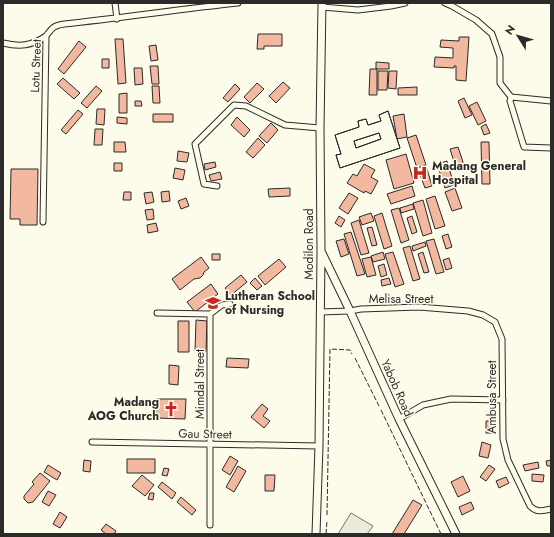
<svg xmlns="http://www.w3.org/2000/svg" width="554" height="537" viewBox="0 0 554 537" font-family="Jost,sans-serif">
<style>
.parking{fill:#eceadb;stroke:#74746e}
.building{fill:#f2b8a0;stroke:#2b2b2b;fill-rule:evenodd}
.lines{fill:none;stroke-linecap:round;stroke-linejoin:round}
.street-casing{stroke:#2b2b2b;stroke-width:7}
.secondary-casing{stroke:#2b2b2b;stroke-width:9}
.street{stroke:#fdfbea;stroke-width:5}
.secondary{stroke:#fdfbea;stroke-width:7}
.fence{stroke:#2b2b2b;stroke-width:1;stroke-dasharray:5 2;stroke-linecap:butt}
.labels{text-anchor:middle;stroke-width:3;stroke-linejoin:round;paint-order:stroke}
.street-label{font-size:12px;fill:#2b2b2b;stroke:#fdfbea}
.poi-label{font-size:12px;font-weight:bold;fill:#2b2b2b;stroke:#fdfbea;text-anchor:start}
</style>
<rect width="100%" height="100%" fill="#fdfbea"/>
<path class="parking" d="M351,513L373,526L367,534H338Z"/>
<path class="building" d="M258,34H282V46H264V49H257Z
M459,37H469L466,81L456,80V66H454V68L434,67L435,57L453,58V48L440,47L441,40L459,41Z
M115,39H123L126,83L118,84Z
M79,41L86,47L64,74L58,69Z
M156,45L158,60L151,61L149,46Z
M102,59H109V68H102Z
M376,62L389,63V69H376Z
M150,66H158L159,84H152Z
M134,68H142L143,84L135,85Z
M370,69H377V95H369Z
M378,71H388L387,90H378Z
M389,71H397L396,89L388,88Z
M63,78L80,93L74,99L57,84Z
M283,82L290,88L276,103L269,96Z
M257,83L264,89L250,103L244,97Z
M235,84L240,89L228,102L223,98Z
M96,86L102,91L87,108L81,103Z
M152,86H159L160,103H153Z
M417,87V95H398V88Z
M127,93V113H119V94Z
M464,98L472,115L465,118L458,101Z
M135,101H141L142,106H135Z
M477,102L486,121L478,125L469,106Z
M97,109H105L104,125L96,124Z
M78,110L83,114L66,134L61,130Z
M388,111L400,148L340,168L336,155L341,154L335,135L359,127L358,121L366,119L368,125L381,121L379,115ZM379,133L381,139L356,148L354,141Z
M388,111L400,148L340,168L336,155L341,154L335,135L359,127L358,121L366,119L368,125L381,121L379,115ZM379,133L381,139L356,148L354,141Z
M153,114H173V122H153Z
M404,114L407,137L397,139L393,116Z
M117,117L127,118V124L117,123Z
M237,117L250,130L244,137L231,125Z
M271,123L278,130L267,143L259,136Z
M486,124L490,133L484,135L481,127Z
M95,129H103L102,145H94Z
M416,135L426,165L417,168L407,138Z
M258,138L265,145L253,158L246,152Z
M114,142H125L126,152H114Z
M481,142H489L490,184H482Z
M458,147L465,168L457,171L450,149Z
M178,151L189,153L187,162L177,161Z
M406,154L414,183L394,189L386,160Z
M447,161L454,185L445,188L437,164Z
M215,162L216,167L205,170L204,164Z
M114,163H122V171H114Z
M364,164L375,170L371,177L378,181L371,194L365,191L364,193L347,183L353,174L357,176Z
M175,168L185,170L183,180L173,178Z
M11,169H38L37,225H20V219H10Z
M427,169L432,186L425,188L419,172Z
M220,172L222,179L211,181L209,175Z
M412,186L415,196L391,204L387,194Z
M290,188V196L269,197L268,189Z
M455,188L462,208L452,211L445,192Z
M169,191L170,201L162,202L161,192Z
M124,192H131V200H123Z
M152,192L154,202L146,204L144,193Z
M349,193L358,198L348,214L339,208Z
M435,196L445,226L435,229L426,199Z
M186,198L189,206L181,209L178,201Z
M423,200L432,233L423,236L413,203Z
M413,204L414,209L401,213L400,208Z
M399,208L409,240L401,243L391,210Z
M153,209L154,219L147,220L145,210Z
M371,213L374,221L362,225L359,217Z
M382,213L392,246L384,249L374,216Z
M339,216L345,220L341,227L335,223Z
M412,216L417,232L412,234L407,218Z
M359,220L369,253L361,255L351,223Z
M156,223L158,231L148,233L147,225Z
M372,227L377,245L372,246L367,228Z
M351,232L365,274L357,276L344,234Z
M448,234L452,247L446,249L442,236Z
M344,239L349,254L341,257L336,241Z
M434,239L444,272L436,274L426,241Z
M425,242L426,246L413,251L412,246Z
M410,246L420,279L413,281L403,248Z
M383,252L385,259L373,262L371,256Z
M393,252L404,284L395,287L385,254Z
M423,252L429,272L424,273L418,254Z
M212,254H220V260H212Z
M201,257L209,268L204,272L203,275L200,278L194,279L180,290L172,279Z
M371,257L376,275L367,277L362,259Z
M449,258L452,268L446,270L443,260Z
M279,259L286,267L265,285L258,276Z
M384,264L387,275L381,277L378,266Z
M241,275L247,282L231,295L225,288Z
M255,278L262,286L257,290L250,283Z
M389,278L391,284L382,286L381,280Z
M211,284L218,294L195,312L187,302Z
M196,320L207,321L206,351H195Z
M178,321H189V352H178Z
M227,358L249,359L248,368L226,367Z
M169,365L179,366L178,385L169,384Z
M156,399H186L185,419L156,418Z
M262,404L268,409L263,416L270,421L264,428L251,417Z
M486,421H493V433H486Z
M482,442L491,445L488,458L479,456Z
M230,456L238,461L230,475L222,470Z
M127,459H155V473H127Z
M84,460L91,461L90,472L83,471Z
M551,460V466H547L546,461Z
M538,462L539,468L525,471L523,465Z
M48,465L61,473L57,480L44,472Z
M489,465L495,469L486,481L480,477Z
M238,466L246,471L234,492L226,487Z
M164,468L169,469L167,476L162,475Z
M40,473L50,481L33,502L28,503L24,499V496L34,484L32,482Z
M532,474L544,475L543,482L532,481Z
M142,475L154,485L145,496L132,486Z
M265,475H275L274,491H265Z
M463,476L470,491L458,497L451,482Z
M506,477L509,483L499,488L496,481Z
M162,482L176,493L172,499L158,487Z
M48,491L56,495L49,506L42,502Z
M150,493H154L153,500L148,499Z
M181,497L196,510L192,515L177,502Z
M413,500L422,505L404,534H392Z
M471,502L474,509L462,515L459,507Z
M60,512L67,517L60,528L53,524Z
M106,524L116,531L114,534H106L101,530Z"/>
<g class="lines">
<g class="street-casing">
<path id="street" d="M115,3L117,19
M445,3L452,6L476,20L492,34L500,57V83L511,97L551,101
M322,7L358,10L391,6L405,3
M3,43C20,47 31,46 46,36
M511,97L510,101L524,147L551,148
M217,186L204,184L195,144L234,105L246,106L285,125L320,128
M43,222L46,36C53,27 53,26 64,24C122,18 180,9 238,3
M320,312L350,311L361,309L419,307L468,311L483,315L495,322L502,339L503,439L508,460L530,506C537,513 542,511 551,509
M157,313L210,314L222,305L230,304
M210,314V525
M399,419L423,405L451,399L503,400
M92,442L319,446"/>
</g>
<g class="secondary-casing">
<path id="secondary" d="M322,253L350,311L399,419L456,534
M316,534L319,446L321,251L320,128L322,3"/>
</g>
<use href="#street" class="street"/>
<use href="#secondary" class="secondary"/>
<path class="fence" d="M355,358L379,406
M381,410L441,534
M327,515L330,349L350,350L352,354
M326,534L327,521"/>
</g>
<defs>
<g id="hospital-bare" transform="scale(1.2)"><path d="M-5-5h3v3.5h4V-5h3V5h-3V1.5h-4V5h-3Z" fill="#c62828" stroke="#fdfbea" stroke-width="2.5" paint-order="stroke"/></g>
<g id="university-bare" transform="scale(1.2)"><path d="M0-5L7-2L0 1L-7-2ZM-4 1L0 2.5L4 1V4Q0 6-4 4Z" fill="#c62828" stroke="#fdfbea" stroke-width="2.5" paint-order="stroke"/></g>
<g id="church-bare" transform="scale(1.2)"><path d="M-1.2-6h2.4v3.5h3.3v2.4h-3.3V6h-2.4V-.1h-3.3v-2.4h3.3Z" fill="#c62828" stroke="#fdfbea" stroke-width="2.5" paint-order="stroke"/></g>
</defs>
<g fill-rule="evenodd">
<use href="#hospital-bare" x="420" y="173"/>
<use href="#university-bare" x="213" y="303"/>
<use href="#church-bare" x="171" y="409"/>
</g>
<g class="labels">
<g class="street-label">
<text transform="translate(36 66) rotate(-88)" y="4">Lotu Street</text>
<text transform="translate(309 244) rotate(-90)" y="4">Modilon Road</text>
<text x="401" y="303">Melisa Street</text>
<text transform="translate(200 384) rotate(-90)" y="4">Mimdal Street</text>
<text transform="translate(397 388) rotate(66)" y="4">Yabob Road</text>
<text transform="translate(492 397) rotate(-90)" y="4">Ambusa Street</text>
<text transform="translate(205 434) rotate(1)" y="4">Gau Street</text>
</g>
<g class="poi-label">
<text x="432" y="170">Madang General<tspan x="432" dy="14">Hospital</tspan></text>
<text x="225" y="300">Lutheran School<tspan x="225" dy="14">of Nursing</tspan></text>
<text x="159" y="406" text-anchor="end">Madang<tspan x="159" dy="14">AOG Church</tspan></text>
</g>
</g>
<rect width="554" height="537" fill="none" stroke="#2b2b2b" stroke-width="8"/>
<g transform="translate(518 36) rotate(307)" stroke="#fdfbea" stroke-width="3" paint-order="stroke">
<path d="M0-3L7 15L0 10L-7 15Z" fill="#2b2b2b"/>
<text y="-6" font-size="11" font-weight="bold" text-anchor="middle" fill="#2b2b2b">N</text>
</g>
</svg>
